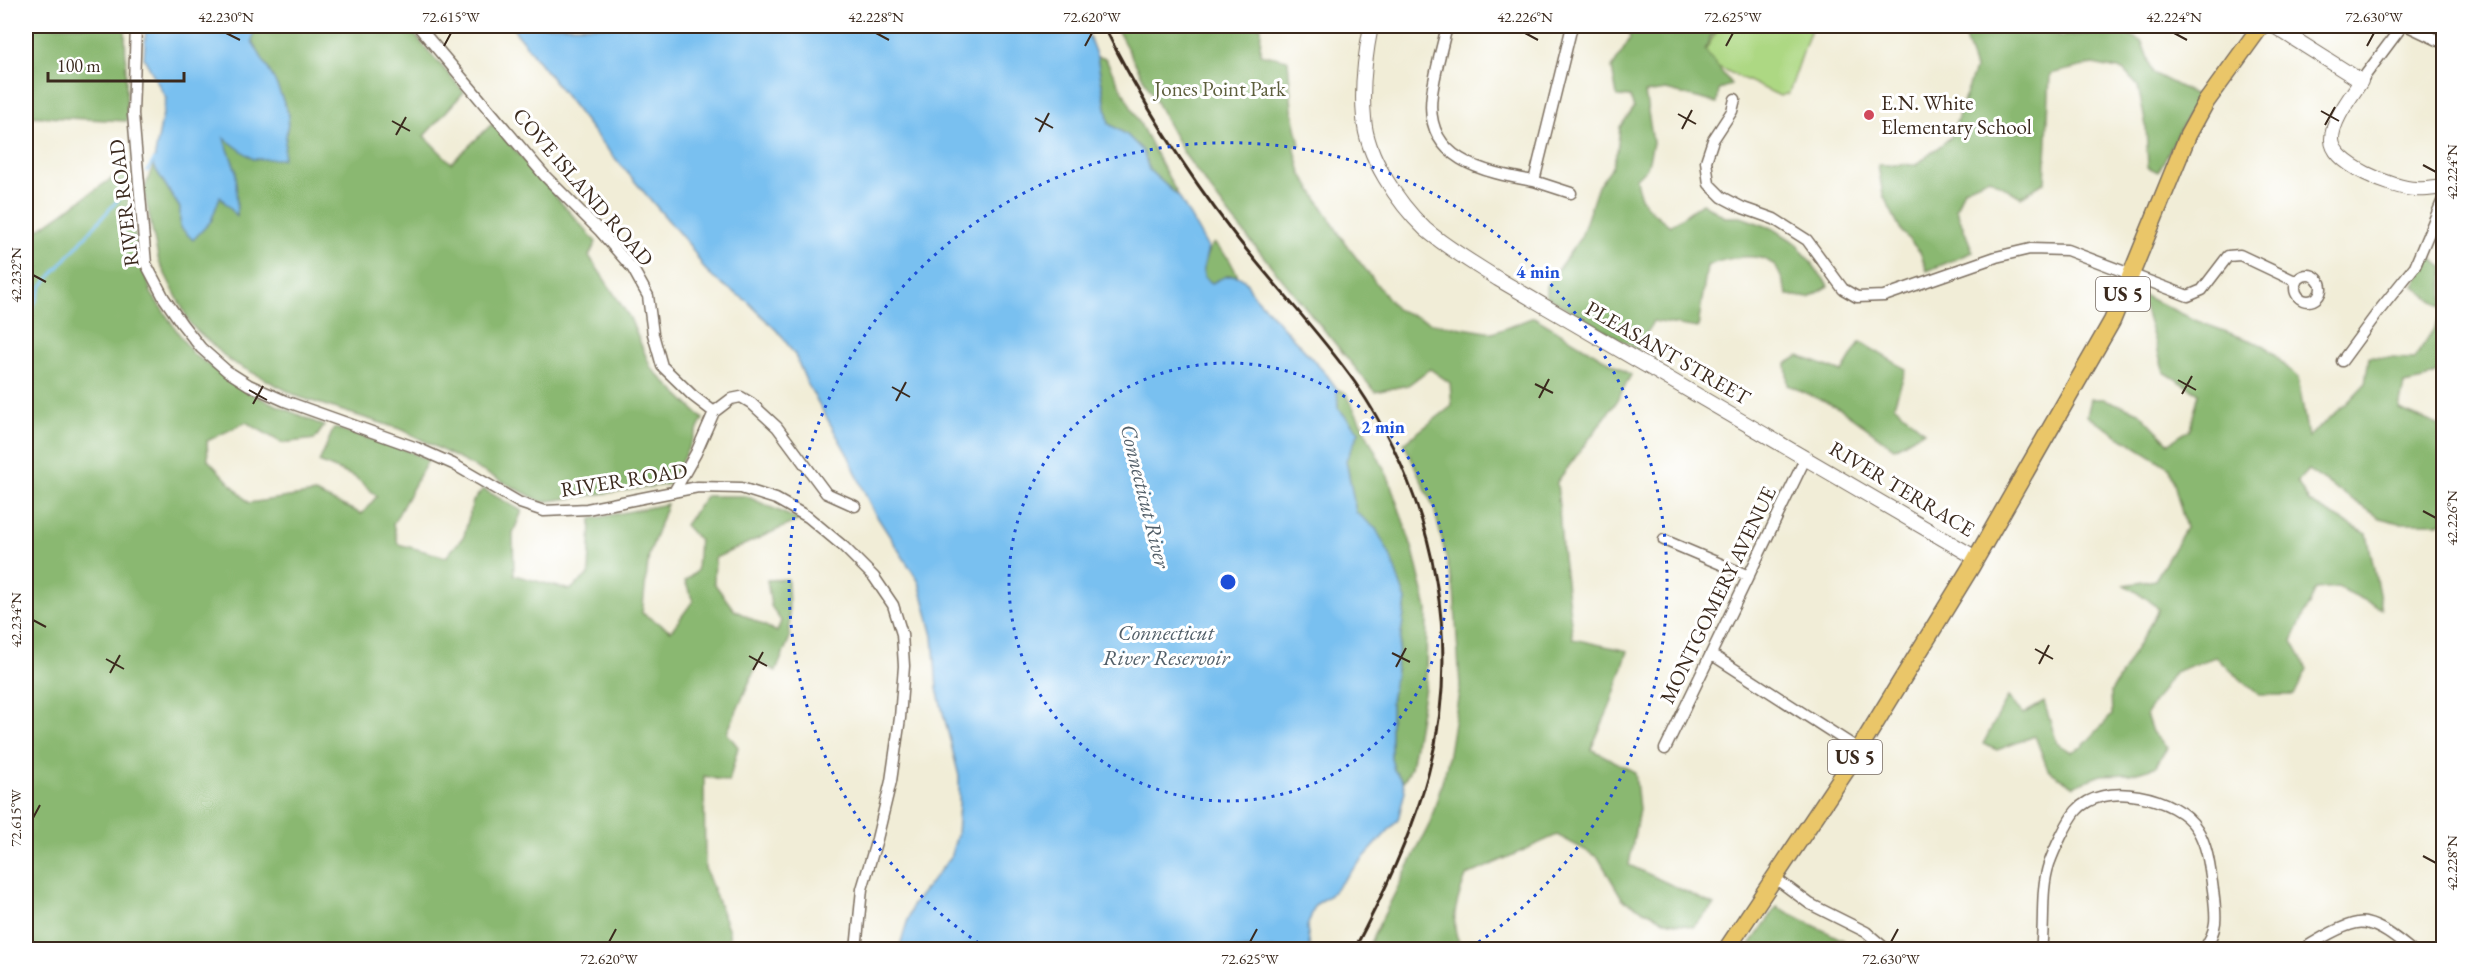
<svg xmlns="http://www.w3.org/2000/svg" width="2469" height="975" viewBox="0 0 2469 975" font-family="'EB Garamond',serif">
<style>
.green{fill:#add883;stroke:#748150;stroke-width:1.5}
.forest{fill:#8ab871;stroke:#627148;stroke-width:1.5}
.water{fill:#79c0f0;stroke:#5a7587;stroke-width:1.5}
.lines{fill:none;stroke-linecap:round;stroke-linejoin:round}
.stream{stroke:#79c0f0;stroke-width:3}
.minor-casing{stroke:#7b6e5f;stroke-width:13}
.tertiary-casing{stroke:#7b6e5f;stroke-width:16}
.primary-casing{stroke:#7b6e5f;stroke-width:19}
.minor{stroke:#fff;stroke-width:10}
.tertiary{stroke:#fff;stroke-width:14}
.primary{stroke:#eac669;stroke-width:16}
.rail{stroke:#3b2a1e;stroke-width:3}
.ticks{fill:none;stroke:#3b2a1e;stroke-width:2}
.ring{fill:none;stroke:#1d4ed8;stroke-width:3;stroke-dasharray:3 6}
.poi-dot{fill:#d1495b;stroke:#fff;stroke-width:2}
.labels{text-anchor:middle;stroke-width:6;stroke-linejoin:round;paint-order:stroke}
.shield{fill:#fff;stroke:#766a62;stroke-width:1.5}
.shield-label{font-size:20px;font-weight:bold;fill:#3b2a1e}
.park-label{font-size:21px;fill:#5d5e3c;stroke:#fff}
.poi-label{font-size:21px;fill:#3b2a1e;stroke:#fff;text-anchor:start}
.street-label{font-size:21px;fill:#3b2a1e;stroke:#fff}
.water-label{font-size:22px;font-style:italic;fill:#515e68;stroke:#fff}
.centre{fill:#1d4ed8;stroke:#fff;stroke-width:3}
.ring-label{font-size:18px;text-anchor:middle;font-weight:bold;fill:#1d4ed8;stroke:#fff;stroke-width:6;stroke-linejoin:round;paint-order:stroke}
.neatline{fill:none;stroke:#3b2a1e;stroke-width:2}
.ticks-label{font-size:15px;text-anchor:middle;fill:#3b2a1e}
</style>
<rect width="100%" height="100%" fill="#fff"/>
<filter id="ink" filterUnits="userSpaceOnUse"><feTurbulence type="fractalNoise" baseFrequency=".0167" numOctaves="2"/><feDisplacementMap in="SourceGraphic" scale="12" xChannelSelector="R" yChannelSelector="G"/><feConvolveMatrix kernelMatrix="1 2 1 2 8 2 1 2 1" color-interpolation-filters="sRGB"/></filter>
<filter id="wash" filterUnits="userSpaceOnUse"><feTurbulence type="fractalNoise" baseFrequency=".008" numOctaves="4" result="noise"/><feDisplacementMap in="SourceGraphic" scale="24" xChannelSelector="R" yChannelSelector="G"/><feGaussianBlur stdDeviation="1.35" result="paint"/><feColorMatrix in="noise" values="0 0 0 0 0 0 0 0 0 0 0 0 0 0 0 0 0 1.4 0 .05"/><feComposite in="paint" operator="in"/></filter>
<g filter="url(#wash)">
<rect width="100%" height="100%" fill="#f1edd7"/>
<path class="green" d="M1720,26H1812L1789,93L1780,96L1716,66L1705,50Z"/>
<path class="forest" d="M26,26H125L127,121L26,116Z
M255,26H407L464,92L424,136L451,163L492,124L596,242L589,256L630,318L651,368L703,419L670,484L542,502L403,430L299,397L230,361L191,325L159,262L144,191L153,165L180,208V227L211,221L220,196L237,215L224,138L289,115L275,81L252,41Z
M1115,26H1261L1260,54L1288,60L1292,109L1300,145L1294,146L1301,173L1345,243L1396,309L1432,323L1493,333L1534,317L1631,375L1615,404L1557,482L1562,549L1573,639L1628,651L1610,706L1591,749L1635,772L1639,809L1629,865L1714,905L1693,927L1666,921L1623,900L1598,857L1557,835L1466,876C1457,900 1447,926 1463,949H1367L1430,823L1447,765L1460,686L1454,590L1434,508L1404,443L1452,406L1450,383L1430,369L1408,385L1375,392L1231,217L1185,155Z
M1628,26H1720L1711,36L1705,50L1731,84L1719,90L1717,103L1666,90L1645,93L1653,143L1647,168L1636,178C1639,204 1650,210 1670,226L1702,203L1725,217H1741L1774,229L1796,243L1829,286L1809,298L1788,295C1784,286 1780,270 1773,264C1756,251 1725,258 1707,266L1698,328L1653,321L1638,350L1546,296V286L1581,237L1598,186L1612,167L1617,151L1620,127L1634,108L1630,97L1617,96L1612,68L1630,39Z
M1958,26H2032L2061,36L2099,33L2110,26H2115L2142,42L2153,73L2198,96L2158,172L2148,167L2146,126L2138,86L2123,70L2093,64L2050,74L2045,182L2021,197L1989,178L1964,189L1956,209L1973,252L1927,271L1920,252L1902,232L1883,195L1878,165H1916L1951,137L1975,69L1964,35Z
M1097,57L1105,58L1179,197L1149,170L1143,151L1127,135L1109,124Z
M128,167V210L151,293L192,353L247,392L324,426L315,439L282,443L246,422L207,441L208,460L249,503L315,493L362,514L377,496L355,477L319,462L334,428L406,450L428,460L393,524L398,544L446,557L464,536L473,501L483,489L522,511L513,533L514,575L570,590L589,574L591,519L667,504L649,555L642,613L671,631L693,601L685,581L697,571L699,540L685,525L706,496H746L799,520L715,558L714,583L734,610L777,632L781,621L771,606L767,580L788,579L790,637L776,671L758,662L727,733L738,747L729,782L704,776L705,868L729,931L730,949H26V237H28Z
M1214,243L1229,259L1238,276L1229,275L1212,284L1204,277C1202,266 1207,250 1214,243Z
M2430,257L2443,267V309L2414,286Z
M2140,294L2197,321L2265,346L2298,378L2308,437L2346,404L2365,384L2369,357L2414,359L2443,315V369L2423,380L2404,384L2399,409L2443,427V523H2399L2380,518L2308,470L2297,482L2309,502L2367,534L2382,609L2338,587L2316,589L2292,641L2307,669L2294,695H2259L2215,657L2174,672L2146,714L2152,732L2167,748L2155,767L2130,774L2101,775L2073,786L2048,770L2035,736L1997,750L1983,744L2008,697L2023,714L2044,702L2057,743L2071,752L2082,747L2112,715L2111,692L2159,609L2145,597L2125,585L2155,580L2186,528L2170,468L2087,416L2091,399H2104L2139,412L2169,443L2190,429L2199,393L2164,372Z
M1860,342L1906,369L1894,405L1924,431L1894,448L1841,409L1788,385L1786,364L1799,356L1842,372Z
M1337,389L1346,393L1389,479L1413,550L1427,609L1426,681L1411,768L1403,782L1394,770L1391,758V703L1406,600L1376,529L1356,513L1346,460L1359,432L1338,408Z
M1777,907L1845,941L1841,949H1747Z"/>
<path class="water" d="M146,26H255L252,41L275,81L289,115L283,159H253L224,138L236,171L237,216L220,197L211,221L193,240L180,227V208L153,165L166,98L144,58Z
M511,26H1085L1097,57L1109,124L1127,135L1143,151L1149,170L1179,197L1208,248L1203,269L1204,277L1212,283C1231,272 1243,271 1252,293L1327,375L1337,389L1338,408L1359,432L1346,460L1356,512L1376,529L1390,555L1406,600L1391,703V758L1394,770L1403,782L1405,791L1398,820L1329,896L1315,905L1307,927L1310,949H899L912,906L950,858L957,835L959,802V776L937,689L933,636L919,582L872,509L849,457L807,383L795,355L781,335L747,301L713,278L703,267L691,247L602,143Z"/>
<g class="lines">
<path class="stream" d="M147,171L154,160
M26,326L41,287L130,186
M26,396L30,395L26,428"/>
</g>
</g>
<g filter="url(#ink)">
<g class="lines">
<g class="minor-casing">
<path id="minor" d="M136,26L133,114L146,264L164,298L182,324L201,348L227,371L249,385L285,401L417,448L453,464L520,503L544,511L587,509L698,487L741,488L776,499L808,517L844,547L874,577L893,605L902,634L904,666L900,718L891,781L877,839L862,889L856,950
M418,26L545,176L600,231L633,269L648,296L653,334L662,366L693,396L714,412
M1447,26C1442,48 1435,71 1432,94C1423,160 1483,172 1534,181L1572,26
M2408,26L2444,43
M2361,81L2402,26
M1735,99L1732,111L1713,140L1706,161L1709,184L1722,197L1743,208L1774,219L1807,240L1843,289L1857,297L1884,296L1996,257L2030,249L2067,250L2188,296L2202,290L2228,256L2240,255L2297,282
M1534,181L1571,193
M2295 288a13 13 0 1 1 26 0a13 13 0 1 1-26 0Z
M2342,361L2378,312L2415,266L2444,197
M674,492L696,453L714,412L731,399L741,397L751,403L777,427L826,493L855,506
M1664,540L1749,576
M1711,654L1860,750
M1665,749L1806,457
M1775,878L1810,904L1866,932L1887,950
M2041,950C2045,922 2040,891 2049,864C2054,850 2067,822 2076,811C2102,780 2177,796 2197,829C2208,846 2210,870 2213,890C2216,914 2219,930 2203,950
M2302,950C2316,941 2351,919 2366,923C2383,927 2397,939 2411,950"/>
</g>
<g class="tertiary-casing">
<path id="tertiary" d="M1371,26C1365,56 1361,87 1364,118C1366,156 1398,203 1425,229C1447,248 1473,263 1498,279L1976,558
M2274,26L2361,81C2351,97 2332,120 2332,139C2331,164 2395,189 2416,189C2425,190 2434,188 2444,187"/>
</g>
<g class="primary-casing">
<path id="primary" d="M1726,950L1849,766L1971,567L2112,321L2188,135L2206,102L2261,26"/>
</g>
<use href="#minor" class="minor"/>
<use href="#tertiary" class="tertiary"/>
<use href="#primary" class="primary"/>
<path class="rail" d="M1104,26C1140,99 1184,169 1234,234C1273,285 1319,331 1356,384C1437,503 1466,653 1423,792C1406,847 1381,899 1354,950"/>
</g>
</g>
<path class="ticks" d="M226,33L240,40M876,33L889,40M1525,33L1538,40M2174,33L2187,40M444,46L451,33M1085,46L1092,33M1726,46L1733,33M2367,46L2374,33M2321,111L2339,121M1678,114L1696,124M1035,118L1053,128M392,121L410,131M2325,125L2335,107M1682,129L1692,110M1039,132L1049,113M396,135L406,117M2423,165L2436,172M33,275L46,282M2178,380L2196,390M1535,384L1553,393M892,387L910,397M249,390L267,400M2182,394L2192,376M1539,398L1549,379M896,401L906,382M253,404L263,386M2423,511L2436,518M33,620L46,627M2035,649L2053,659M1392,653L1410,662M749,656L767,666M106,659L124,669M2039,664L2049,645M1396,667L1406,648M753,670L763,652M110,673L120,655M33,818L40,805M2423,856L2436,863M609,942L616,929M1250,942L1257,929M1891,942L1898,929"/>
<g class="ring">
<circle cx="1228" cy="582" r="219"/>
<path d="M986 948A439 439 0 1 1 1470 948"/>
</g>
<circle class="poi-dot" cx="1869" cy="115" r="6"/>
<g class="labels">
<g class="shield">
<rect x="2096" y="277" width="54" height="34" rx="4.5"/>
<rect x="1828" y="740" width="54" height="34" rx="4.5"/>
</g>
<g class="shield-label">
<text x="2123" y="301">US 5</text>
<text x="1855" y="764">US 5</text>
</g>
<g class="park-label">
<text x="1220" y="96">Jones Point Park</text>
</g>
<g class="poi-label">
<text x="1881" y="110">E.N. White<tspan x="1881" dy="24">Elementary School</tspan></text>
</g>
<g class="street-label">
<text transform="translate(583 187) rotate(49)" y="7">COVE ISLAND ROAD</text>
<text transform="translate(124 203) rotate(-97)" y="7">RIVER ROAD</text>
<text transform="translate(1668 353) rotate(30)" y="7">PLEASANT STREET</text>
<text transform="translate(624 480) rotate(-9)" y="7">RIVER ROAD</text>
<text transform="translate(1902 489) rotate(31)" y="7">RIVER TERRACE</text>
<text transform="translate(1718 595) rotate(-64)" y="7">MONTGOMERY AVENUE</text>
</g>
<g class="water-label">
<text transform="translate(1146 496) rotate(76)" y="8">Connecticut River</text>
<text x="1166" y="640">Connecticut<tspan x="1166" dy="25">River Reservoir</tspan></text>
</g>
</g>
<circle cx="1228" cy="582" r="9" class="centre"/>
<g class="ring-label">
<text x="1538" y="278">4 min</text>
<text x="1383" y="433">2 min</text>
</g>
<rect width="2469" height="975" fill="none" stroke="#fff" stroke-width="66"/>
<path d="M48 72v9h136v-9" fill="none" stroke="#3b2a1e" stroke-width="3"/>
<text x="57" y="72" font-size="18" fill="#3b2a1e" stroke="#ffffff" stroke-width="4.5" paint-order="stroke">100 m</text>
<rect x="33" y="33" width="2403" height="909" class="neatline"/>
<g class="ticks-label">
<text x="226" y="22">42.230°N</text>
<text x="451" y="22">72.615°W</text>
<text x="876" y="22">42.228°N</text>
<text x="1092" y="22">72.620°W</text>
<text x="1525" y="22">42.226°N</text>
<text x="1733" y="22">72.625°W</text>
<text x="2174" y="22">42.224°N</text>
<text x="2374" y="22">72.630°W</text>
<text transform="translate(2452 172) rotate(-90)" y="5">42.224°N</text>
<text transform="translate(16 275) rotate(-90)" y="5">42.232°N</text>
<text transform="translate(2452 518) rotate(-90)" y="5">42.226°N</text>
<text transform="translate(16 620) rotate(-90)" y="5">42.234°N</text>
<text transform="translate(16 818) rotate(-90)" y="5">72.615°W</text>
<text transform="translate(2452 863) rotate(-90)" y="5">42.228°N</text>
<text x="609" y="964">72.620°W</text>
<text x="1250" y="964">72.625°W</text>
<text x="1891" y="964">72.630°W</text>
</g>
</svg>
